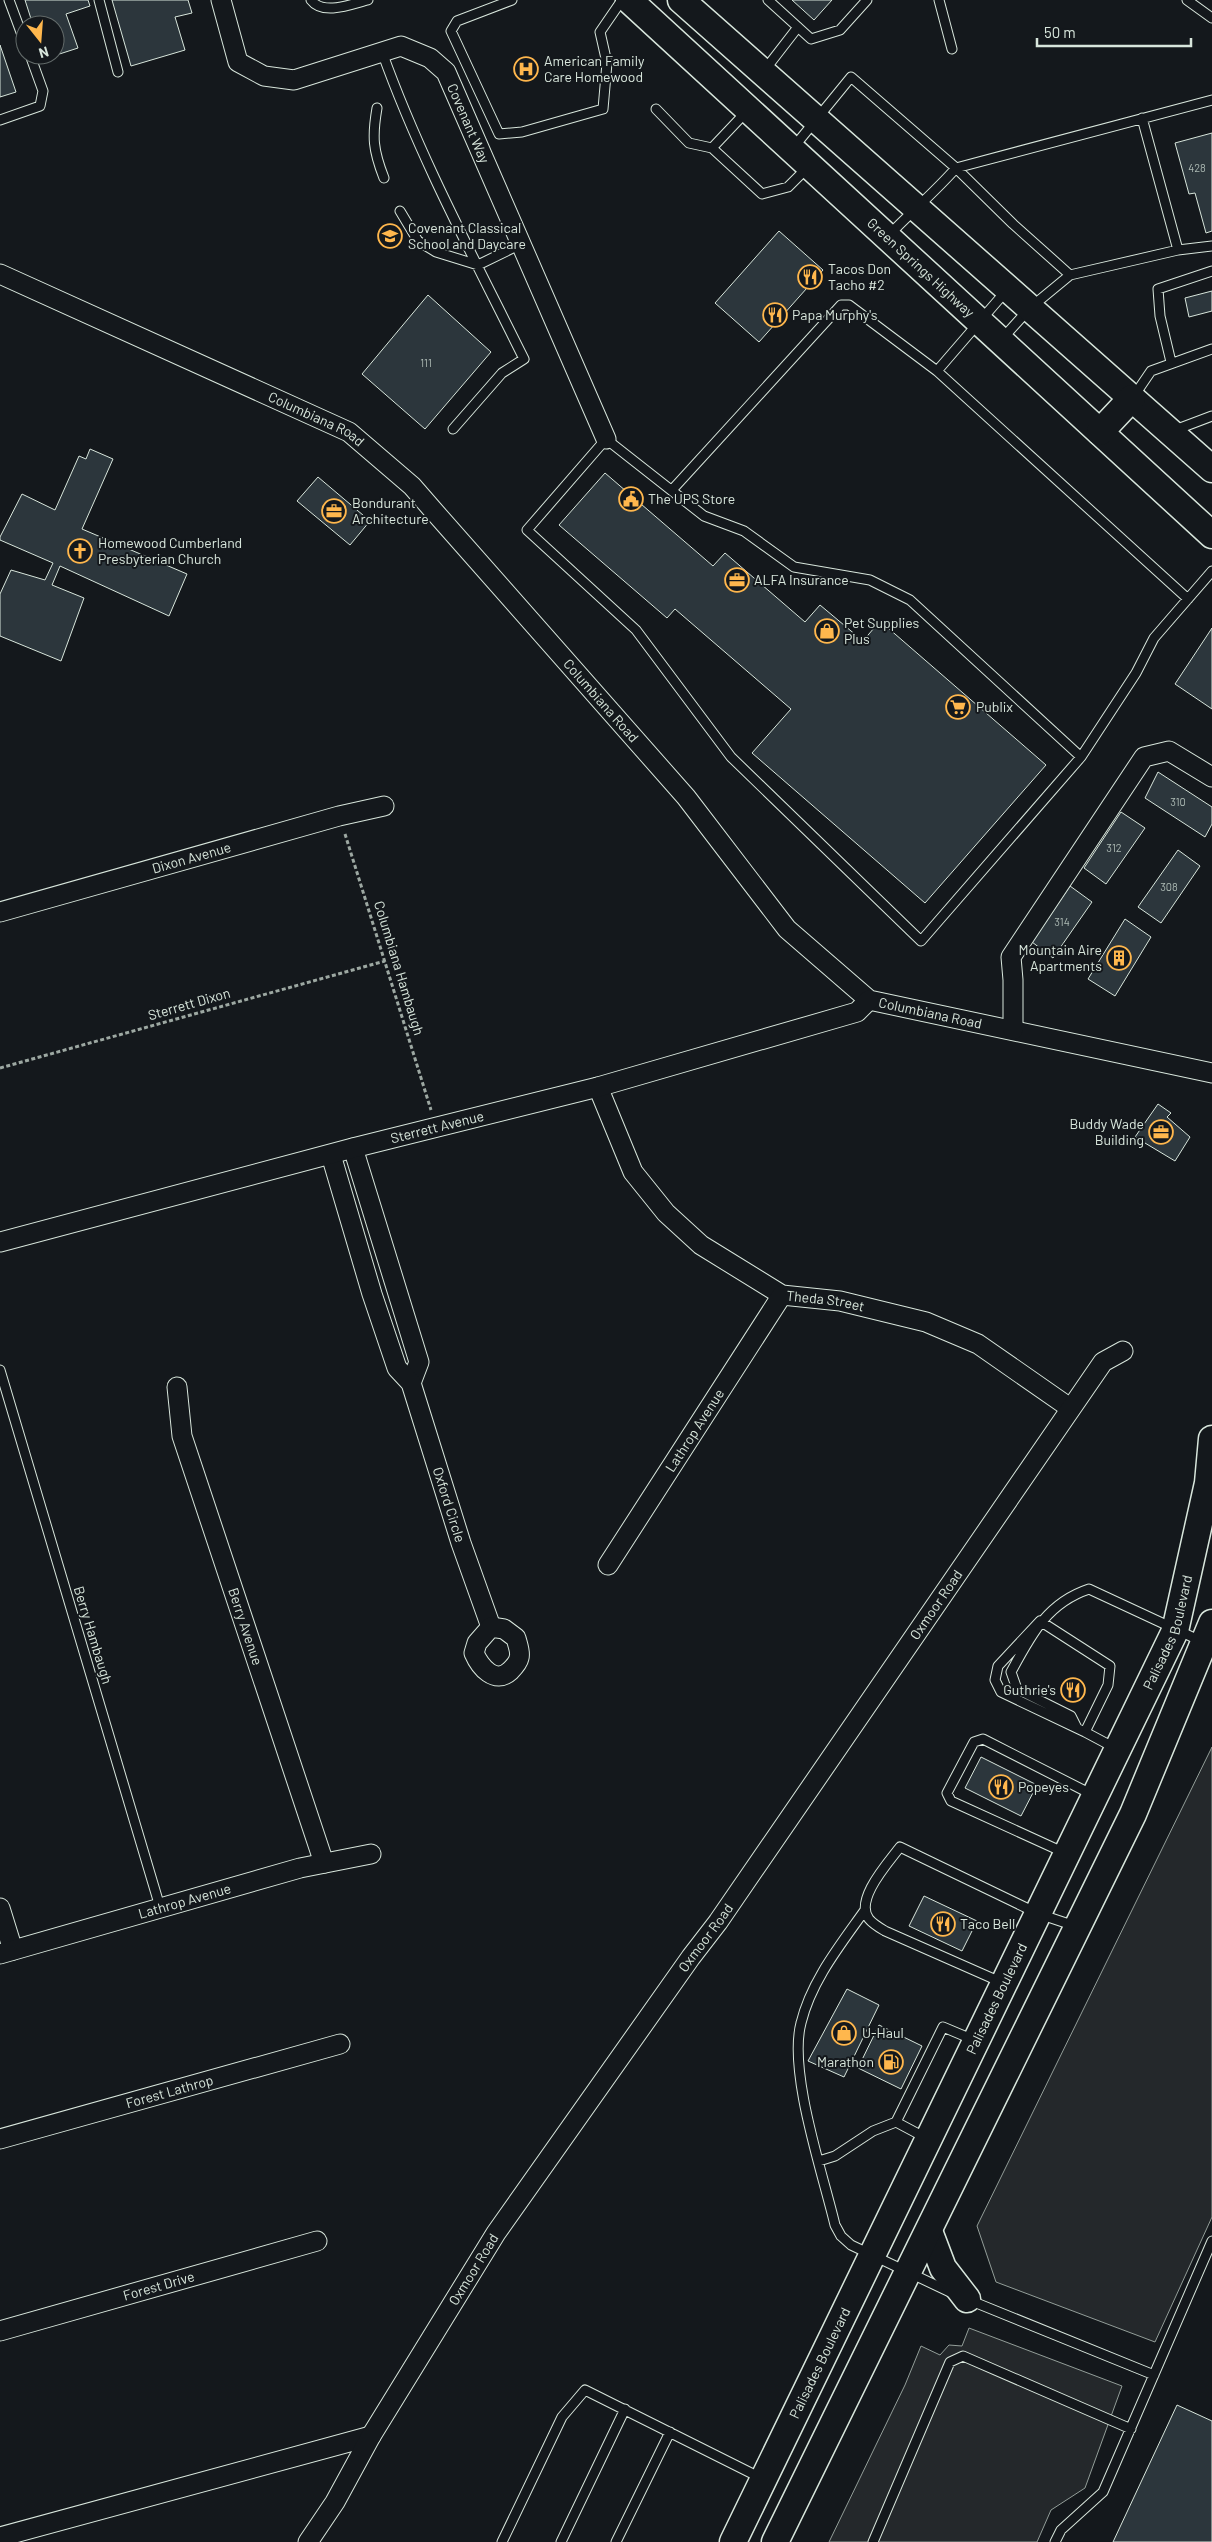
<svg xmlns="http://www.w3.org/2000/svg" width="1212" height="2542" viewBox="0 0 1212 2542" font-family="Barlow,sans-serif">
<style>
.parking{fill:#24282b;stroke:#939e99}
.building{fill:#2c363c;stroke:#d8e6dc}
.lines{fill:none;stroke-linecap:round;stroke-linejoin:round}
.service-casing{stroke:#d8e6dc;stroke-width:11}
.minor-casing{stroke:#d8e6dc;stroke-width:21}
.secondary-casing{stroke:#d8e6dc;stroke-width:29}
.path{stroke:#9da8a2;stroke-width:3;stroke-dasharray:4 2.5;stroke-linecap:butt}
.service{stroke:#14181c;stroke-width:9}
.minor{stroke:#14181c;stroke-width:19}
.secondary{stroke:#14181c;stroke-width:26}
.labels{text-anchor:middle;stroke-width:4;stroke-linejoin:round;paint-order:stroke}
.number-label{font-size:11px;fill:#adbab4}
.poi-label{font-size:14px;fill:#d8e6dc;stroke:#14181c;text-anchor:start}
.street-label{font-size:14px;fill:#d8e6dc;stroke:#14181c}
</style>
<rect width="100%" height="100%" fill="#14181c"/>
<path class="parking" d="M1212,1747V2217L1155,2342L996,2282L977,2226Z
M969,2328L1122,2386L1085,2488L1051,2510L1037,2542H829L905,2385L921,2346L940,2355L949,2345L962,2346Z"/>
<path class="building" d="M25,0H88L90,6L66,14L78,48L44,59L43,55H55V25H33Z
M112,0H188L192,13L175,17L185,50L131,66Z
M792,0H832L814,20Z
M0,45L16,92L0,97Z
M1212,133V231L1206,233L1195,193L1189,194L1175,143Z
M779,231L823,270L759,342L715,303Z
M1212,291V311L1189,317L1185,298Z
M428,295L491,352L425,429L362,374Z
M90,449L113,459L82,529L187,574L169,616L60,566L52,585L84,598L61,661L0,636V594L11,570L45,580L53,563L0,540V537L22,494L55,510L79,456L86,459Z
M605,473L713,566L725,553L805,622L820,605L863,641L880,621L1046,765L925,903L752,753L791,709L675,609L667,618L559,525Z
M318,477L370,521L350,545L297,501Z
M1212,628V709L1175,684Z
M1158,772L1212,807V824L1205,837L1145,798Z
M1121,812L1145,828L1106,884L1084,868Z
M1178,850L1200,866L1161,923L1138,907Z
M1070,886L1092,902L1053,958L1032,942Z
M1125,919L1151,937L1115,996L1088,979Z
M1158,1104L1171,1113L1167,1117L1190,1137L1175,1161L1135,1137Z
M981,1757L1037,1785L1021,1816L965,1788Z
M924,1896L977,1921L962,1951L909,1926Z
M847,1989L879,2005L844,2077L808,2061Z
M879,2025L922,2046L901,2089L858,2068Z
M1177,2405L1212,2421V2542H1113Z"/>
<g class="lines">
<g class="service-casing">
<path id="service" d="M9,0L25,43
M99,0L118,72
M311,0C323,16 352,4 368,0
M512,0L457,21L451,31L499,134L522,132L603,109L607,63L600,32L622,0
M768,0L811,39L840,30L867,0
M939,0L952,49
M1187,0L1212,18
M382,52C420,158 474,258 524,359L502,373L453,429
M764,71L798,27
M377,108C372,137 373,150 384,178
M656,109L689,143L712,148
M747,111L712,148L762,194L788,187L809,166
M0,120L40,106L43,91L30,55
M793,148L851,77L956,168L1212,100
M400,211L418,241L436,252L478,265L521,244
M888,236C910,213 935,192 956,168L1013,224L1070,275L1030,308L1002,339
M1178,250L1212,246
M1070,275L1178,250L1142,118
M1171,362L1160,316L1158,289L1212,271
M937,371L1006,291
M1134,396L1151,371L1212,349
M1175,430L1212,416
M672,490L841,305H849L937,371L1188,599
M1081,757L921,941L731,757L636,630L527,530L606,439L704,516L744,531L794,567L870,580L910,600L1081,757L1136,673L1154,638L1212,571
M0,1370L160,1907
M1077,1728L1071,1716L1017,1689L1011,1672C1031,1635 1047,1603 1089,1589L1203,1642
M1085,1732L1001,1692L995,1680L998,1666L1040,1621L1110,1666L1108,1685L1085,1732L1115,1748
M1065,1853L951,1801L947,1793L974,1742L983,1739L1093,1795
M865,1910C841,1944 811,1981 801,2023C788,2072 823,2174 835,2225L841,2236L851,2245L952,2293
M1003,1983L885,1931C880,1928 873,1924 869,1919C854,1900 888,1863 900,1847L1039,1914L1075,1926
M926,2138L896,2122L943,2027L974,2040
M819,2161L835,2156L873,2131L896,2122
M969,2300L1154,2375
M502,2542L562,2417L585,2390L761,2478
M561,2542L625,2409
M616,2542L670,2432
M873,2542L950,2362L963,2356L1131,2429
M1055,2542L1061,2530L1103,2492L1212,2241"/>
</g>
<g class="minor-casing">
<g id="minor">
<path id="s1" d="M221,0L238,62L264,76L294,80L401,46L430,58L446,72L606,439"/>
<path id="s2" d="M0,274L349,432L412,486L432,509L686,797L787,929L869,1000L1212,1073"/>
<path id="s3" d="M0,912L339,816L384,806"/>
<path d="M1013,1030V980L1011,957L1144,757L1169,751L1212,777"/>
<path id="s4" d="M598,1087L633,1172L666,1213L701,1245L782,1295L840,1301L926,1322L978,1344L1070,1408"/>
<path d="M353,1148L419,1362L411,1383"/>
<path id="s5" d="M331,1155L372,1294L397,1368L411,1383L461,1543L491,1627"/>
<path id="s6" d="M0,1242L353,1148L598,1087L857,1012L869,1000"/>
<path id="s7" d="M177,1387L182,1436L324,1863"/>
<path id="s8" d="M608,1565L782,1295"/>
<path d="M491,1627L504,1629L516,1638C517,1643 521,1652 519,1658C518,1663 513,1668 510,1671C495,1685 480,1667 474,1653L477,1643Z"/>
<path d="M0,1908L13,1950"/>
<path id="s9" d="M0,1954L300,1868L371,1854"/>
<path id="s10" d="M0,2139L340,2044"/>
<path id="s11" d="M0,2331L317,2241"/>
<path d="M0,2537L371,2436"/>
<path id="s12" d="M308,2542L335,2502L371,2436L496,2233L691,1957L718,1922L1103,1362L1123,1351"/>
</g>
</g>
<g class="secondary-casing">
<g id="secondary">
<path id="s13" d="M629,0L1212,535"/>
<path d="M681,0L1212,469"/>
<path d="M1100,432L1132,398"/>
<path d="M929,2231L943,2268L967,2299"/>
<path id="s14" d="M733,2542L1175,1631L1208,1483L1212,1439"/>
<path d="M775,2542L1133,1814L1212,1623"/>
</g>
</g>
<path class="path" d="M345,834L431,1110
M0,1068L385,961"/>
<use href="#service" class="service"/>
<use href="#minor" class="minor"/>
<use href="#secondary" class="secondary"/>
</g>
<defs>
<g id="hospital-ring" transform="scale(1.25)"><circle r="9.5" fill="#14181c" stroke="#ffb74d" stroke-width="1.5"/><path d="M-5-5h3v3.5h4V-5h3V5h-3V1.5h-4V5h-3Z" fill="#ffb74d"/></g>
<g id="school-ring" transform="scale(1.25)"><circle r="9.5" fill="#14181c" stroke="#ffb74d" stroke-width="1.5"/><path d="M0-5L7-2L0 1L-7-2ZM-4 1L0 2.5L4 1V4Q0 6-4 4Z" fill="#ffb74d"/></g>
<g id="restaurant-ring" transform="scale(1.25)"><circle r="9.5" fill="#14181c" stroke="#ffb74d" stroke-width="1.5"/><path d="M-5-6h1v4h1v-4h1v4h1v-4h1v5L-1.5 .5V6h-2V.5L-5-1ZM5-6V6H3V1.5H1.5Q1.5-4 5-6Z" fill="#ffb74d"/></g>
<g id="civic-ring" transform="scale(1.25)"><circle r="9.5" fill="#14181c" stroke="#ffb74d" stroke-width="1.5"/><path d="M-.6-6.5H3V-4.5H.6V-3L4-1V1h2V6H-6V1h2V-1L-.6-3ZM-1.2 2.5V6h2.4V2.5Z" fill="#ffb74d"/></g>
<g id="office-ring" transform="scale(1.25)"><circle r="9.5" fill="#14181c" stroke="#ffb74d" stroke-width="1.5"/><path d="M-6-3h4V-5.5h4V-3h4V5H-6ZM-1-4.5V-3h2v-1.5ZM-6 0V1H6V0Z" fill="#ffb74d"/></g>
<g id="church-ring" transform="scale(1.25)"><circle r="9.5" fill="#14181c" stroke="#ffb74d" stroke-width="1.5"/><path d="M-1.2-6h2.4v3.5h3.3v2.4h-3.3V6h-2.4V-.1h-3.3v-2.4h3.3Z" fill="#ffb74d"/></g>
<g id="shop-ring" transform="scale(1.25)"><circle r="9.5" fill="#14181c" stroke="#ffb74d" stroke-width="1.5"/><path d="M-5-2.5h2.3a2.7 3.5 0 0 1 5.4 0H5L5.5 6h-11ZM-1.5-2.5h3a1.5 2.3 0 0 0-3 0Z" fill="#ffb74d"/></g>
<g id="supermarket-ring" transform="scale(1.25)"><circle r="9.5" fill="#14181c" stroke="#ffb74d" stroke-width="1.5"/><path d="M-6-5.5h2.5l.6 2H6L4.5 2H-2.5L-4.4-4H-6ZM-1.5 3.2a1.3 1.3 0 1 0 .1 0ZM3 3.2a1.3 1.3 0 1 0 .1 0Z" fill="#ffb74d"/></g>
<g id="building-ring" transform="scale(1.25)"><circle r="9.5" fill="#14181c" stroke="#ffb74d" stroke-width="1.5"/><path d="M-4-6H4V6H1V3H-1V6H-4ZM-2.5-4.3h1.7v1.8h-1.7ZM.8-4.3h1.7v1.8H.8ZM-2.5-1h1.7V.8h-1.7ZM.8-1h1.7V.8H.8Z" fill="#ffb74d"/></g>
<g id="fuel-ring" transform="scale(1.25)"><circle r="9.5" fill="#14181c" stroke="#ffb74d" stroke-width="1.5"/><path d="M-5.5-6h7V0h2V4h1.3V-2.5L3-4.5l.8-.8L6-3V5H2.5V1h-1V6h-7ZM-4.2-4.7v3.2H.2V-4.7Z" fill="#ffb74d"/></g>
</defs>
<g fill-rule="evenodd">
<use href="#hospital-ring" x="526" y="69"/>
<use href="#school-ring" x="390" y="236"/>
<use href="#restaurant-ring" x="810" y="277"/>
<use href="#restaurant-ring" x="775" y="315"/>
<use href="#civic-ring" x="631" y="499"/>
<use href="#office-ring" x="334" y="511"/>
<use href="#church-ring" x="80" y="551"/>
<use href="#office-ring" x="737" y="580"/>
<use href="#shop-ring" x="827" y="631"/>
<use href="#supermarket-ring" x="958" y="707"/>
<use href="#building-ring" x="1119" y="958"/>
<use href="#office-ring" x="1161" y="1132"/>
<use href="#restaurant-ring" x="1073" y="1690"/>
<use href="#restaurant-ring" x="1001" y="1787"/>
<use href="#restaurant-ring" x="943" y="1924"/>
<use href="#shop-ring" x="844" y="2033"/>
<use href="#fuel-ring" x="891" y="2062"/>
</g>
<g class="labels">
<g class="number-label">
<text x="1197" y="172">428</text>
<text x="426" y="367">111</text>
<text x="1178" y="806">310</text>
<text x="1114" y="852">312</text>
<text x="1169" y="891">308</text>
<text x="1062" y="926">314</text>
</g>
<g class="poi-label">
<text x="544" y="66">American Family<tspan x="544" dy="16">Care Homewood</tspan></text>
<text x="408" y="233">Covenant Classical<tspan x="408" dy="16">School and Daycare</tspan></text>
<text x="828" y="274">Tacos Don<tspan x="828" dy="16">Tacho #2</tspan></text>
<text x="792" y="320">Papa Murphy's</text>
<text x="648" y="504">The UPS Store</text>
<text x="352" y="508">Bondurant<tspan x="352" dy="16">Architecture</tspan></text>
<text x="98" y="548">Homewood Cumberland<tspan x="98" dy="16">Presbyterian Church</tspan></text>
<text x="754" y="585">ALFA Insurance</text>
<text x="844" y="628">Pet Supplies<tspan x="844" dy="16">Plus</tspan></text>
<text x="976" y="712">Publix</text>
<text x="1102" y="955" text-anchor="end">Mountain Aire<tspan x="1102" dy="16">Apartments</tspan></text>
<text x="1144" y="1129" text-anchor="end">Buddy Wade<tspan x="1144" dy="16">Building</tspan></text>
<text x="1056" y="1695" text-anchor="end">Guthrie's</text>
<text x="1018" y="1792">Popeyes</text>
<text x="960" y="1929">Taco Bell</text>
<text x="862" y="2038">U-Haul</text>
<text x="874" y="2067" text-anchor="end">Marathon</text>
</g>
<g class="street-label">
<text dy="5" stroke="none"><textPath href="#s1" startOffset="345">Covenant Way</textPath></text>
<text dy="5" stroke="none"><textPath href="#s13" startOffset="396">Green Springs Highway</textPath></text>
<text dy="5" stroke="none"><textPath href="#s2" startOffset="348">Columbiana Road</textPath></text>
<text dy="5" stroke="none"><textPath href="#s2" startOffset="752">Columbiana Road</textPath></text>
<text dy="5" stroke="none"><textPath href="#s3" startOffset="199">Dixon Avenue</textPath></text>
<text transform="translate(399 968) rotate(73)" y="5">Columbiana Hambaugh</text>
<text transform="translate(189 1004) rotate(-16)" y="5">Sterrett Dixon</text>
<text dy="5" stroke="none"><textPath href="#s2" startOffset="1218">Columbiana Road</textPath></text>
<text dy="5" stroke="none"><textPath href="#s6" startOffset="452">Sterrett Avenue</textPath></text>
<text dy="5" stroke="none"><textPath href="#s4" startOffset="331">Theda Street</textPath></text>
<text dy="5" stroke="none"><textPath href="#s8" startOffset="160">Lathrop Avenue</textPath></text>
<text dy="5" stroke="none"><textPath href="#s5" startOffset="371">Oxford Circle</textPath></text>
<text dy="5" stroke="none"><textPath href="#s12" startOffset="1129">Oxmoor Road</textPath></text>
<text dy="5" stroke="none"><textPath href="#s7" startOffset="250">Berry Avenue</textPath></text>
<text dy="5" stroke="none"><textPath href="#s14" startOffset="1009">Palisades Boulevard</textPath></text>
<text transform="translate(93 1635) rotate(73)" y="5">Berry Hambaugh</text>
<text dy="5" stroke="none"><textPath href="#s9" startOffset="192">Lathrop Avenue</textPath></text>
<text dy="5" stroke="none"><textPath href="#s12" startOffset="724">Oxmoor Road</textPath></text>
<text dy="5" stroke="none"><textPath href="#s14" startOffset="604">Palisades Boulevard</textPath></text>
<text dy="5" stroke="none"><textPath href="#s10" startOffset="176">Forest Lathrop</textPath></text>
<text dy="5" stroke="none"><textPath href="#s12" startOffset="319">Oxmoor Road</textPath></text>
<text dy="5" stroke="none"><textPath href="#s11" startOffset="165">Forest Drive</textPath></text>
<text dy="5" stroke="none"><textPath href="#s14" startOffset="199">Palisades Boulevard</textPath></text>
</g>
</g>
<g transform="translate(40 40) rotate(163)"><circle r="24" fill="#14181c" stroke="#626a69"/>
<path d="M0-4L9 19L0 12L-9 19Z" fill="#ffb74d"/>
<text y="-8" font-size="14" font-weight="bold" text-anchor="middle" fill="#d8e6dc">N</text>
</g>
<path d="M1037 38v8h154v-8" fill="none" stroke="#d8e6dc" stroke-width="2.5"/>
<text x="1044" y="38" font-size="15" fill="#d8e6dc" stroke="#14181c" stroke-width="4" paint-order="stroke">50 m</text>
</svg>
